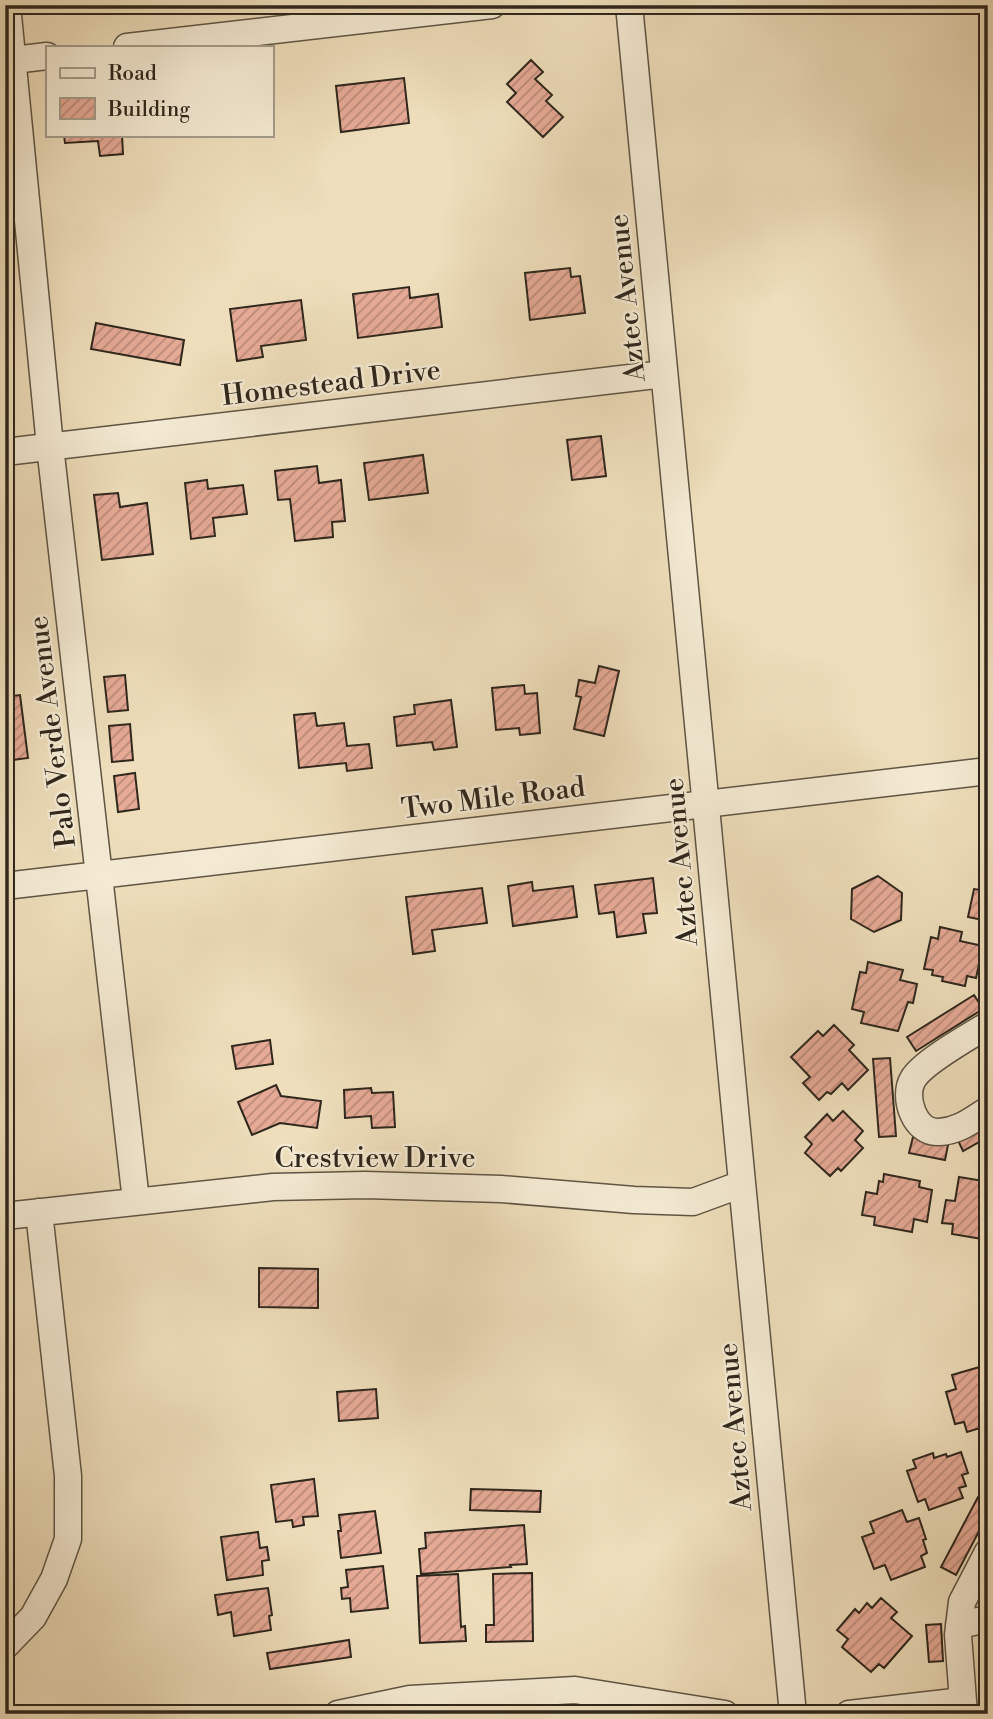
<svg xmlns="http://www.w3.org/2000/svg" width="993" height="1719" viewBox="0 0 993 1719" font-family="'Libre Bodoni',serif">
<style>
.building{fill:url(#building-hatch);stroke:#2f271c;stroke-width:2}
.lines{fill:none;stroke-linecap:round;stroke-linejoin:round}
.minor-casing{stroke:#5f5544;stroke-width:29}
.minor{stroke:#f4ead3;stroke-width:26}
.labels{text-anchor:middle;stroke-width:5;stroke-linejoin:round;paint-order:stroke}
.street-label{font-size:28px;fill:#2f271c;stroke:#f4ead3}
</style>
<defs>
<pattern id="building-hatch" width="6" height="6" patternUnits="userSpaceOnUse" patternTransform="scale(1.75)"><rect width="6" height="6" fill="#e6aa96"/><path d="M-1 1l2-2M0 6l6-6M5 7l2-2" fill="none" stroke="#bb8a7a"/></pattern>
</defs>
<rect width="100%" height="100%" fill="#eedebb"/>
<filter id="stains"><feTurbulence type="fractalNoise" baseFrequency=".00286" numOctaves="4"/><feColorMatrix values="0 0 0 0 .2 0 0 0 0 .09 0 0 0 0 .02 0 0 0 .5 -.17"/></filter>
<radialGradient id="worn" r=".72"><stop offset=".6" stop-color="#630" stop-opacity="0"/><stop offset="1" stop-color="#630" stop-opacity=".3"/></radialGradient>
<path class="building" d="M531,60L543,72L535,79L552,95L546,101L563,117L543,137L507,102L516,93L507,84Z
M404,78L409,123L341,132L336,86Z
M64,135H122L123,154L100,156L98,141L65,143Z
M570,268L571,277L580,276L585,313L530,320L525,273Z
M409,287L410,298L438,294L442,327L358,338L353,294Z
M301,300L306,340L261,346L263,357L237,361L230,309Z
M96,323L184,340L180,365L91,349Z
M601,436L606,476L572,480L567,440Z
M423,455L428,493L369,500L364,463Z
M317,466L319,483L341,480L345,521L332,522L333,537L295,541L290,499L278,500L275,471Z
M207,480L208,489L243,485L247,514L213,518L215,536L191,539L185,483Z
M118,493L120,507L147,503L153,554L102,560L94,495Z
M599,666L619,671L604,736L574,729L581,697L576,696L579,680L595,683Z
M125,675L128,710L108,712L104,677Z
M524,685L525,694L537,693L540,733L520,735L519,728L496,730L492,688Z
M20,695L28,758L5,761V697Z
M451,700L457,747L434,750L432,742L397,746L394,717L415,714L414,705Z
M315,713L317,726L344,723L347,746L369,744L372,768L347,771L346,763L299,768L294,715Z
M130,724L133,760L112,762L109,726Z
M135,773L139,809L118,812L114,776Z
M878,876L902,893L901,920L874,932L851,919L852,889Z
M984,876H988V921L968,917L974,889L981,890Z
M653,878L657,913L643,914L646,933L617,937L614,912L599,914L595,885Z
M532,882L533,891L573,886L577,917L513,926L508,886Z
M482,888L487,923L432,930L435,951L413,954L406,897Z
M940,927L962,932L960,941L983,946L976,978L967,976L965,986L942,981L943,977L932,975L933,970L924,969L931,937L938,939Z
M868,962L903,970L900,980L917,984L913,1003L908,1002L898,1031L861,1023L864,1012L852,1009L860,972L866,973Z
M974,995L983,1009L916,1051L907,1037Z
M834,1025L854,1045L849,1050L868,1070L848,1090L842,1083L831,1094L827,1092L819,1100L803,1083L810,1077L791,1057L818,1031L823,1036Z
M270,1040L273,1064L236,1069L232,1046Z
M890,1058L896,1136L879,1137L873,1059Z
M276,1085L281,1096L321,1101L317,1128L280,1123L252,1135L238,1102Z
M371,1088L372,1093L393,1092L395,1127L372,1128L371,1116L345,1118L344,1090Z
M843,1111L863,1131L855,1140L863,1148L841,1171L838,1168L830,1176L805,1153L812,1144L805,1137L827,1114L833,1121Z
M988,1120V1137L963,1151L956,1136Z
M913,1137L948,1145L945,1160L909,1153Z
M884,1174L920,1181L919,1187L932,1190L927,1222L914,1219L912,1232L874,1225L875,1217L862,1215L866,1192L877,1194L879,1181L883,1182Z
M959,1177L984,1181L982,1194L988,1195V1240L952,1234L953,1224L942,1223L946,1200L955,1201Z
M259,1268L318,1269V1308L259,1307Z
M983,1366L988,1379V1429L983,1430V1427L967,1432L964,1422L955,1424L946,1392L956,1389L952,1375Z
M376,1389L378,1418L339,1421L337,1392Z
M961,1452L968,1473L962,1475L966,1486L959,1488L963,1498L929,1510L925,1499L918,1502L907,1471L916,1468L913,1460L933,1453L934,1458L946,1454L947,1457Z
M314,1479L318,1516L303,1517L304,1525L293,1527L292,1520L276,1522L271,1485Z
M471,1489L541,1491L540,1512L470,1510Z
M978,1497L988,1502V1514L956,1575L941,1567Z
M902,1510L907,1522L919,1518L926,1539L923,1540L927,1553L921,1556L925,1567L891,1580L885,1565L874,1569L862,1537L874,1533L870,1522Z
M375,1511L381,1553L341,1558L338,1531H341L339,1515Z
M524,1525L527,1564L510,1565L511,1567L421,1574L419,1549L426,1548L425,1533Z
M258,1532L260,1548L267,1547L269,1560L262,1561L263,1575L227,1580L221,1537Z
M383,1566L388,1608L351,1612L350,1598L342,1599L341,1588L348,1587L346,1570Z
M532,1573L533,1641L486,1642V1625H494L493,1574Z
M458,1574L461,1627L465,1626L466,1641L420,1643L417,1576Z
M268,1588L272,1615L269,1616L271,1630L234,1636L231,1612L218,1615L215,1595Z
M881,1598L897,1612L891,1618L912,1636L884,1668L879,1664L871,1672L842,1647L848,1639L837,1630L855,1609L859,1613L867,1603L872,1608Z
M941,1624L943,1661L929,1662L926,1625Z
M349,1640L351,1657L270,1669L267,1653Z"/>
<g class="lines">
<g class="minor-casing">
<path id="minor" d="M7,5L50,446L136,1201
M629,5L793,1714
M127,47L492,5
M5,61L47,56
M5,452L664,374
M5,886L988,771
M988,1025C970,1036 923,1062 913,1079C902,1097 915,1134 939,1132C959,1131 972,1120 988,1110
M5,1216L273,1187L365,1185L501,1189L634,1200L693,1202L742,1184
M959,1625L988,1619
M5,1646L33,1617L54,1579L68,1539V1476L39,1212
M338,1714L410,1699L575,1690L725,1714
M849,1714L963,1701
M964,1714L958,1635L962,1602L988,1552"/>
</g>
<use href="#minor" class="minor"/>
</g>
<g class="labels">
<g class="street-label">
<text transform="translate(626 298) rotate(-96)" y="10">Aztec Avenue</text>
<text transform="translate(331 382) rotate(-7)" y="10">Homestead Drive</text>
<text transform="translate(51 732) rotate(-97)" y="10">Palo Verde Avenue</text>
<text transform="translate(493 797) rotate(-7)" y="10">Two Mile Road</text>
<text transform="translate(680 862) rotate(-95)" y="10">Aztec Avenue</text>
<text x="375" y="1167">Crestview Drive</text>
<text transform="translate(734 1427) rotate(-95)" y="10">Aztec Avenue</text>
</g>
</g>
<rect width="993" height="1719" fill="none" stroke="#eedebb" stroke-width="28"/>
<rect x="7" y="7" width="979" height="1705" fill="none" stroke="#2f271c" stroke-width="3.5"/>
<rect x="14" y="14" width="965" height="1691" fill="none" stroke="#2f271c" stroke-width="2"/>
<rect x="46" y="46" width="228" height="91" fill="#f4ead3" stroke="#a59c8a" stroke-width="2"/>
<rect x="60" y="68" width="35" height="10" fill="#f4ead3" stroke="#a59c8a" stroke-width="2"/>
<text x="108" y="80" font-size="21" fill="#2f271c">Road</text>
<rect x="60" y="98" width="35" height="21" fill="url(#building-hatch)" stroke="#a59c8a" stroke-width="2"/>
<text x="108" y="116" font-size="21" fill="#2f271c">Building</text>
<rect width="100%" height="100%" filter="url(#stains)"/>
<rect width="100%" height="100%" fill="url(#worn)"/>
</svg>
